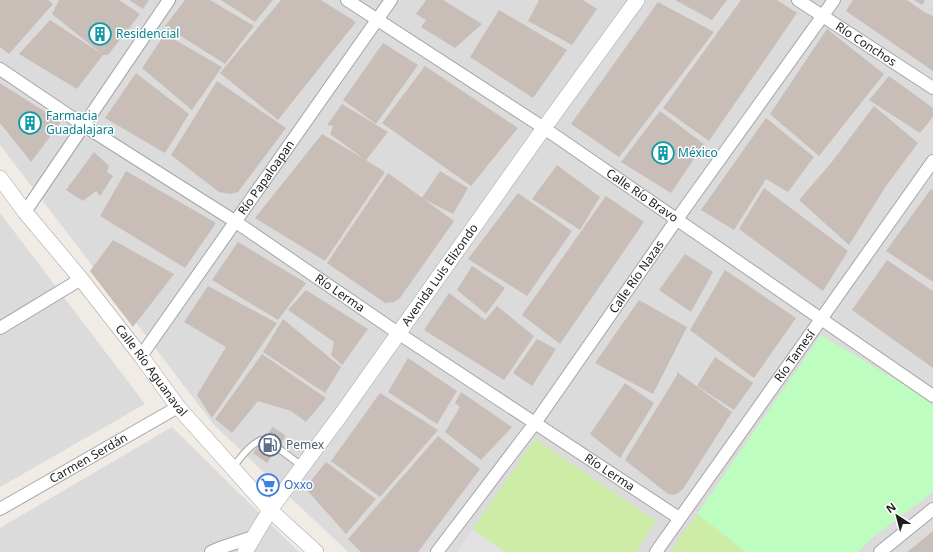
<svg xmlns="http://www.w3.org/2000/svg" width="933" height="552" viewBox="0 0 933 552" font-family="'Noto Sans',sans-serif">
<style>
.residential{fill:#dcdbdb}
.grass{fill:#cdeda7}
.park{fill:#befdc0}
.parking{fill:#e2e2e2}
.building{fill:#c8bdb7}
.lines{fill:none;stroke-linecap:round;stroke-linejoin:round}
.service-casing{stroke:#a5a5a5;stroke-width:8}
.minor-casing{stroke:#a5a5a5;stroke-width:14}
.tertiary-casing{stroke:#a5a5a5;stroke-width:16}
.service{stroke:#fff;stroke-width:6}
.minor{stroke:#fff;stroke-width:12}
.tertiary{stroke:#fff;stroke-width:15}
.labels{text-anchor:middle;stroke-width:3;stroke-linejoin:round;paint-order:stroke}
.culture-label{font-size:12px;fill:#0d838f;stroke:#fff;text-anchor:start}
.street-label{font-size:12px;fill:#1e1e1e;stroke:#fff}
.service-label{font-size:12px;fill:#4e5e75;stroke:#fff;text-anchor:start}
.shop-label{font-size:12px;fill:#366cbe;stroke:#fff;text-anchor:start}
</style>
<rect width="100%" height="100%" fill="#f0ebe4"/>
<path class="residential" d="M0,0H933V552H348L214,425L0,145Z
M0,213L145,404L0,487Z
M172,427L299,552H0V528Z"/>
<path class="grass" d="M535,439L656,521L636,552H504L473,529Z
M697,514L746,552H670Z"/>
<path class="park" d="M821,335L906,386L933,405V492L873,537L858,552H746L697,514Z"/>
<path class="parking" d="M473,529L504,552H457Z"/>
<path class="building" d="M0,0H48L53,4L9,54L0,47Z
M59,0H119L140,14L108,55H103L77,89L19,54L50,20L102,54L52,14Z
M129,0H149L143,9Z
M185,0H210L254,26L225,64L165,26Z
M221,0H273L255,22Z
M281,0H321L356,22L278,120L220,73Z
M426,0H443L482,24L455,48L421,27L426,20L416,14Z
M539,0H583L597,9L572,45L528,21Z
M675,0H727L712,20Z
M741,0H777L797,13L709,141L663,108Z
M853,0H907L924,12L933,16V71L846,11Z
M914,0H925L922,5Z
M658,2L714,32L619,157L571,124Z
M499,10L567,50L533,98L470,57Z
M827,29L884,74L819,156L770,114Z
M165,34L222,67L192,110L142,68Z
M383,43L418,65L376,124L343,100Z
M425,66L518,128L471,186L382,123Z
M136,73L189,114L165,153L105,118Z
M889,76L933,108V117L920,133L869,100Z
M217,81L286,128L238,192L230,194L219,192L171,155Z
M0,83L61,122L31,162L0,123Z
M342,104L388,132L366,160L385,172L325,261L255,218L322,134L364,159L330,134L333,126L327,125Z
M874,106L918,143L886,186L849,245L799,200L831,163Z
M660,111L704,144L671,193L621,162Z
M766,118L814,157L788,192L766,179L734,230L701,210Z
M94,152L109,166L107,172L113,176L100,196L96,191L83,201L66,190Z
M557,165L600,197L580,230L532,199Z
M126,171L216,223L185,268L100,216Z
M440,171L468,188L453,214L422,198Z
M388,173L454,221L400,298L394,302L385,303L327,263Z
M764,188L848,251L823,291L739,229Z
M931,189L933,190V282L886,251Z
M518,193L572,231L527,296L468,259Z
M606,196L644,222L560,344L522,315Z
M113,240L174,274L133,327L90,271Z
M238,242L306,283L278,320L212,280Z
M685,254L713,272L691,312L659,290Z
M887,260L933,291V368L852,310Z
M472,266L505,288L486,314L457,290Z
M725,270L796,318L754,378L690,330Z
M208,286L277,323L212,418L197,395L226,347L184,322Z
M306,290L368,329L342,365L331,355L334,342L288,310Z
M449,293L485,320L497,306L534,336L504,380L424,330Z
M639,300L687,327L653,394L595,363Z
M283,319L341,367L325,393L263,352Z
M537,339L556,349L532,386L513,373Z
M262,354L326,398L306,422L291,411L258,401L232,433L215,419Z
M715,357L753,383L734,410L697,386Z
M408,358L457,391L437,424L388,392Z
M677,372L732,412L683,489L675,495L668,494L625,460L677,375Z
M625,383L654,403L620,458L590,434Z
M461,392L512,427L481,460L445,432L460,407L455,403Z
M380,393L438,430L380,497L331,461Z
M273,427L286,436L267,463L253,453Z
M438,436L480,469L418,552H361L348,539Z
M326,462L376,499L346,534L305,488Z
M933,531V552H907L916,545Z"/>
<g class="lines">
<g class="service-casing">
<path id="service" d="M232,468C241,458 249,445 261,440L274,445L302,466"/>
</g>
<g class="minor-casing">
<g id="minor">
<path id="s1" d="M347,0L544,128L933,396"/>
<path id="s2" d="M798,0L933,88"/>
<path id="s3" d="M0,69L83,125L236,222L398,333L679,518"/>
<path d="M25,212L169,0"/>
<path d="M0,328L81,279"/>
<path id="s4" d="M141,356L391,0"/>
<path id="s5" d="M0,509L178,407"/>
<path d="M211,552L220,548L253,537"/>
<path id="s6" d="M437,552L535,423L677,219L834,0"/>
<path id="s7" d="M656,552L933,161"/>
<path d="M880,552L933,509"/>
</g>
</g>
<g class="tertiary-casing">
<g id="tertiary">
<path id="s8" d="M0,178L25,212L81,279L141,356L178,407L270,510L316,552"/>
<path id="s9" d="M245,552L270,510L340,416L544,128L637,0"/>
</g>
</g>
<use href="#service" class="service"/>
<use href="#minor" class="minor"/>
<use href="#tertiary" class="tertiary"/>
</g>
<defs>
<g id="building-ring" transform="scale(1.15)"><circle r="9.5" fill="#fff" stroke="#0f9aa8" stroke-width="1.5"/><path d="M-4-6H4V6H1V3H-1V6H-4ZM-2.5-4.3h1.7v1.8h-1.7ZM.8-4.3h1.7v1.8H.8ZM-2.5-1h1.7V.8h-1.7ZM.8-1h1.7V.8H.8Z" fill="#0f9aa8"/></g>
<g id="fuel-ring" transform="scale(1.15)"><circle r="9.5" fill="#fff" stroke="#5c6f8a" stroke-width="1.5"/><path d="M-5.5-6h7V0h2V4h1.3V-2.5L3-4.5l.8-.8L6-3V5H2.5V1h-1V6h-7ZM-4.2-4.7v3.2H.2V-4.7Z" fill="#5c6f8a"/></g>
<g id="supermarket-ring" transform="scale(1.15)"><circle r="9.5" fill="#fff" stroke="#3f7fe0" stroke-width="1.5"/><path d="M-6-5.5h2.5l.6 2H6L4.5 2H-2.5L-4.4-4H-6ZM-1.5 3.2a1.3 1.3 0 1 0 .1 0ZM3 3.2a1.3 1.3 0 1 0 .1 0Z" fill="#3f7fe0"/></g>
</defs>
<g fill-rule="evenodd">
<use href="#building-ring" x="100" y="34"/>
<use href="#building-ring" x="30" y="123"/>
<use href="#building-ring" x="663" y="153"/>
<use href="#fuel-ring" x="270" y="445"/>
<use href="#supermarket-ring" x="268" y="485"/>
</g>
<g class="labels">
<g class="culture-label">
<text x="116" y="38">Residencial</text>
<text x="46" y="120">Farmacia<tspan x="46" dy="14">Guadalajara</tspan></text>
<text x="678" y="157">México</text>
</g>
<g class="street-label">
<text dy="4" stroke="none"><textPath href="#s2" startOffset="81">Río Conchos</textPath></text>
<text dy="4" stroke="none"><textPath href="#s4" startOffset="218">Río Papaloapan</textPath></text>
<text dy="4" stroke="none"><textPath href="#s1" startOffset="354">Calle Río Bravo</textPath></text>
<text dy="4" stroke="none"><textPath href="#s9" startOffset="339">Avenida Luis Elizondo</textPath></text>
<text dy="4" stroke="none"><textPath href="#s6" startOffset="340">Calle Río Nazas</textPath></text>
<text dy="4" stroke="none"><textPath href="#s3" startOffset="407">Río Lerma</textPath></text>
<text dy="4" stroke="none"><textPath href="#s7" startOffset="240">Río Tamesí</textPath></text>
<text dy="4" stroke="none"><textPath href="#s8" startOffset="245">Calle Río Aguanaval</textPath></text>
<text dy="4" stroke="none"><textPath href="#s5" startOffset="102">Carmen Serdán</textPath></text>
<text dy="4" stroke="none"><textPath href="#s3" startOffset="731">Río Lerma</textPath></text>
</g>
<g class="service-label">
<text x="286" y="449">Pemex</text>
</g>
<g class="shop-label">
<text x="284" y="489">Oxxo</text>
</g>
</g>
<g transform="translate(897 516) rotate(324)" stroke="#ffffff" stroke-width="3" paint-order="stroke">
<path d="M0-3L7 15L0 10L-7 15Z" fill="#1e1e1e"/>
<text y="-6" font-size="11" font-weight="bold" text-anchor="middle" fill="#1e1e1e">N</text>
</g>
</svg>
